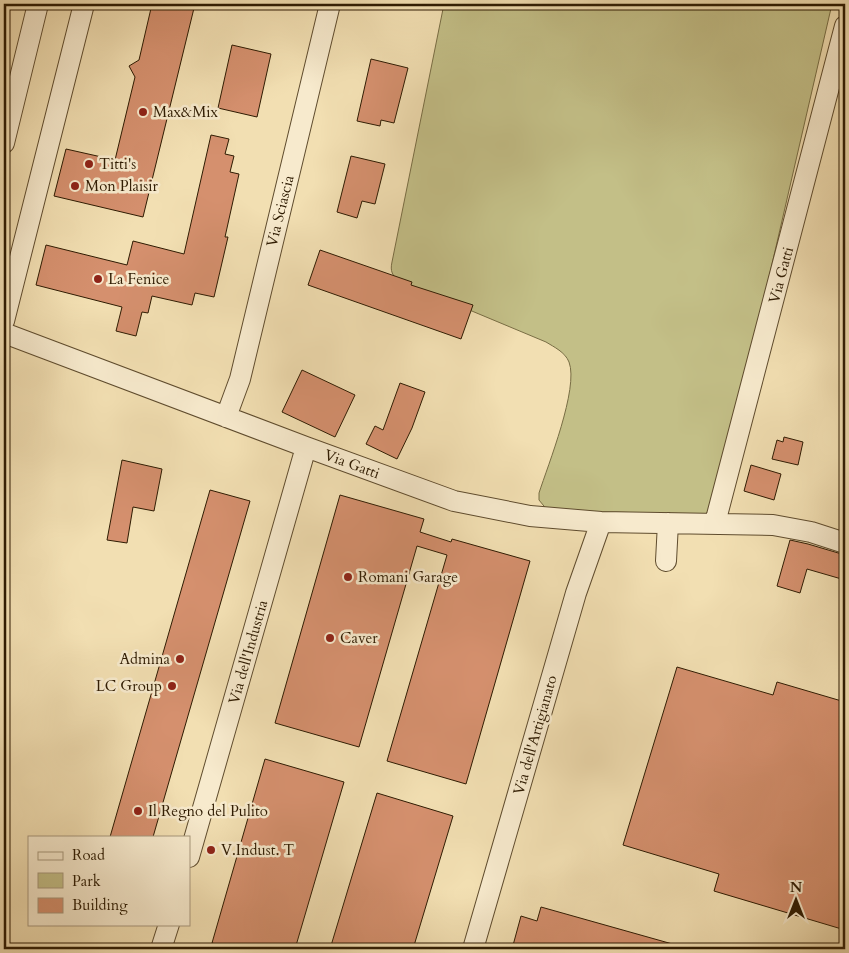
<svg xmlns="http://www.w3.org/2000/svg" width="849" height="953" viewBox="0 0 849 953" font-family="Cardo,serif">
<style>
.green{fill:#c3bf87;stroke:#786d44}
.building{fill:#d5906e;stroke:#2e1b02}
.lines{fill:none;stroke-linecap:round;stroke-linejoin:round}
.minor-casing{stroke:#5f4c2e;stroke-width:22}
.minor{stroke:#f7eacd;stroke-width:20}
.poi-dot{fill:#8f2418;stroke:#f7eacd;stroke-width:2}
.labels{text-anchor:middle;stroke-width:5;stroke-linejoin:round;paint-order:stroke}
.poi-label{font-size:15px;fill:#2e1b02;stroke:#f7eacd;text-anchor:start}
.street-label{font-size:15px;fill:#2e1b02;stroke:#f7eacd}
</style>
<rect width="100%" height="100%" fill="#f2dfb2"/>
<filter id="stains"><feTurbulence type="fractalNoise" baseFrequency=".004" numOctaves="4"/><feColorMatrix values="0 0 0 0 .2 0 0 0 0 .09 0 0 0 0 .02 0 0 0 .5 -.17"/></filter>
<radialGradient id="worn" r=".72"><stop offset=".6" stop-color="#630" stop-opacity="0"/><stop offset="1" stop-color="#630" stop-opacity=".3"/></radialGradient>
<path class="green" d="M444,4H832L719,494L707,514L548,511L539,500V493C548,465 579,388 569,362C565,352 554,347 546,342L400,281C392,276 390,271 392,262Z"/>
<path class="building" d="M152,4H195L143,217L54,196L66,149L115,160L135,77L129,66L139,60Z
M232,45L271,54L257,117L218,108Z
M371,59L408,68L394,123L381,120L380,126L357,121Z
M211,135L229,139L225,154L234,156L230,172L239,174L225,237H228L214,297L195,293L192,305L152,296L148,313L142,312L136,336L116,331L122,307L36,285L46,245L127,265L133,241L184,254Z
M351,156L385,164L375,204L362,201L357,218L337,212Z
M320,250L412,282L411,285L473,305L461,339L308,285Z
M302,370L355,395L335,437L282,412Z
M400,383L425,392L412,428L397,459L366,444L375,426L383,430Z
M784,437L803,442L798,465L772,459L777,440L783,442Z
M122,460L162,469L154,511L133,507L127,543L107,540Z
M751,465L781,474L774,500L744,491Z
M210,490L250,501L153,837H110Z
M340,495L424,519L420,532L451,542L452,539L530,561L466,784L387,761L447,555L417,546L359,747L275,723Z
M790,540L808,544L845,555V580L807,569L800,593L777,586Z
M677,667L773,695L777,682L845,702V930L714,891L719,874L623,845Z
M265,759L344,782L295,949H224V946L212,943Z
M377,793L453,816L413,949H330Z
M541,907L676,945V949H512L521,916L537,921Z"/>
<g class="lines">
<g class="minor-casing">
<path id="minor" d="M4,143L38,4
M4,321L84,4
M4,333L306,447L454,501L530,516L601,522L773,525L811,532L845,543
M226,417L240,379L330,4
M715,523L845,26
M666,561L668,523
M189,857L306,447
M161,949L169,924
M473,949L576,593L601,522"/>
</g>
<use href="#minor" class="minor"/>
</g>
<g class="poi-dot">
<circle cx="143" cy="112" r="5"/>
<circle cx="89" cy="164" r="5"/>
<circle cx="75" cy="186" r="5"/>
<circle cx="98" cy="279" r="5"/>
<circle cx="348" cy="577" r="5"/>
<circle cx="330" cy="638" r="5"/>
<circle cx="180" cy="659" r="5"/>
<circle cx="172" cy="686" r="5"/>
<circle cx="138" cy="811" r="5"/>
<circle cx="211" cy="850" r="5"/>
</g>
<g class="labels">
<g class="poi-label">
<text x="153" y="117">Max&amp;Mix</text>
<text x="99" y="169">Titti's</text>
<text x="85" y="191">Mon Plaisir</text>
<text x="108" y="284">La Fenice</text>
<text x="358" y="582">Romani Garage</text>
<text x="340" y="643">Caver</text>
<text x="170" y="664" text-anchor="end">Admina</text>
<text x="162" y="691" text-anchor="end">LC Group</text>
<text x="148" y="816">Il Regno del Pulito</text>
<text x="221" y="855">V.Indust. T</text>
</g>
<g class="street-label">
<text transform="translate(280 211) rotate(-76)" y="5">Via Sciascia</text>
<text transform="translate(781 275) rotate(-75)" y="5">Via Gatti</text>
<text transform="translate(352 464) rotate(20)" y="5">Via Gatti</text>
<text transform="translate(248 652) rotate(-74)" y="5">Via dell'Industria</text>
<text transform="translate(535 735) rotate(-74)" y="5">Via dell'Artigianato</text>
</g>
</g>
<rect width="849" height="953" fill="none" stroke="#f2dfb2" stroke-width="20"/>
<rect x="5" y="5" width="839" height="943" fill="none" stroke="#2e1b02" stroke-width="2.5"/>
<rect x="10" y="10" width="829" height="933" fill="none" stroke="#2e1b02"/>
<rect x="28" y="836" width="162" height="90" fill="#f7eacd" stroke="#a7977c"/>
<rect x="38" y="852" width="25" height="8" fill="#f7eacd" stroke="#a7977c"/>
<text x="72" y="860" font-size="15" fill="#2e1b02">Road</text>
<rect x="38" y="873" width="25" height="15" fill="#c3bf87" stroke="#a7977c"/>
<text x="72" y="886" font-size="15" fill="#2e1b02">Park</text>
<rect x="38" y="898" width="25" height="15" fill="#d5906e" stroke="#a7977c"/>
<text x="72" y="910" font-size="15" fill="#2e1b02">Building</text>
<g transform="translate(796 900)" stroke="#f7eacd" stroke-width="4" paint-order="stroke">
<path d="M0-4L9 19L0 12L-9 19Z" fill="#2e1b02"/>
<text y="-8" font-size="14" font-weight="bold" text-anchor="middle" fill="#2e1b02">N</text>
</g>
<rect width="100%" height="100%" filter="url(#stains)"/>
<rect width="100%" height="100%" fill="url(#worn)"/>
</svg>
